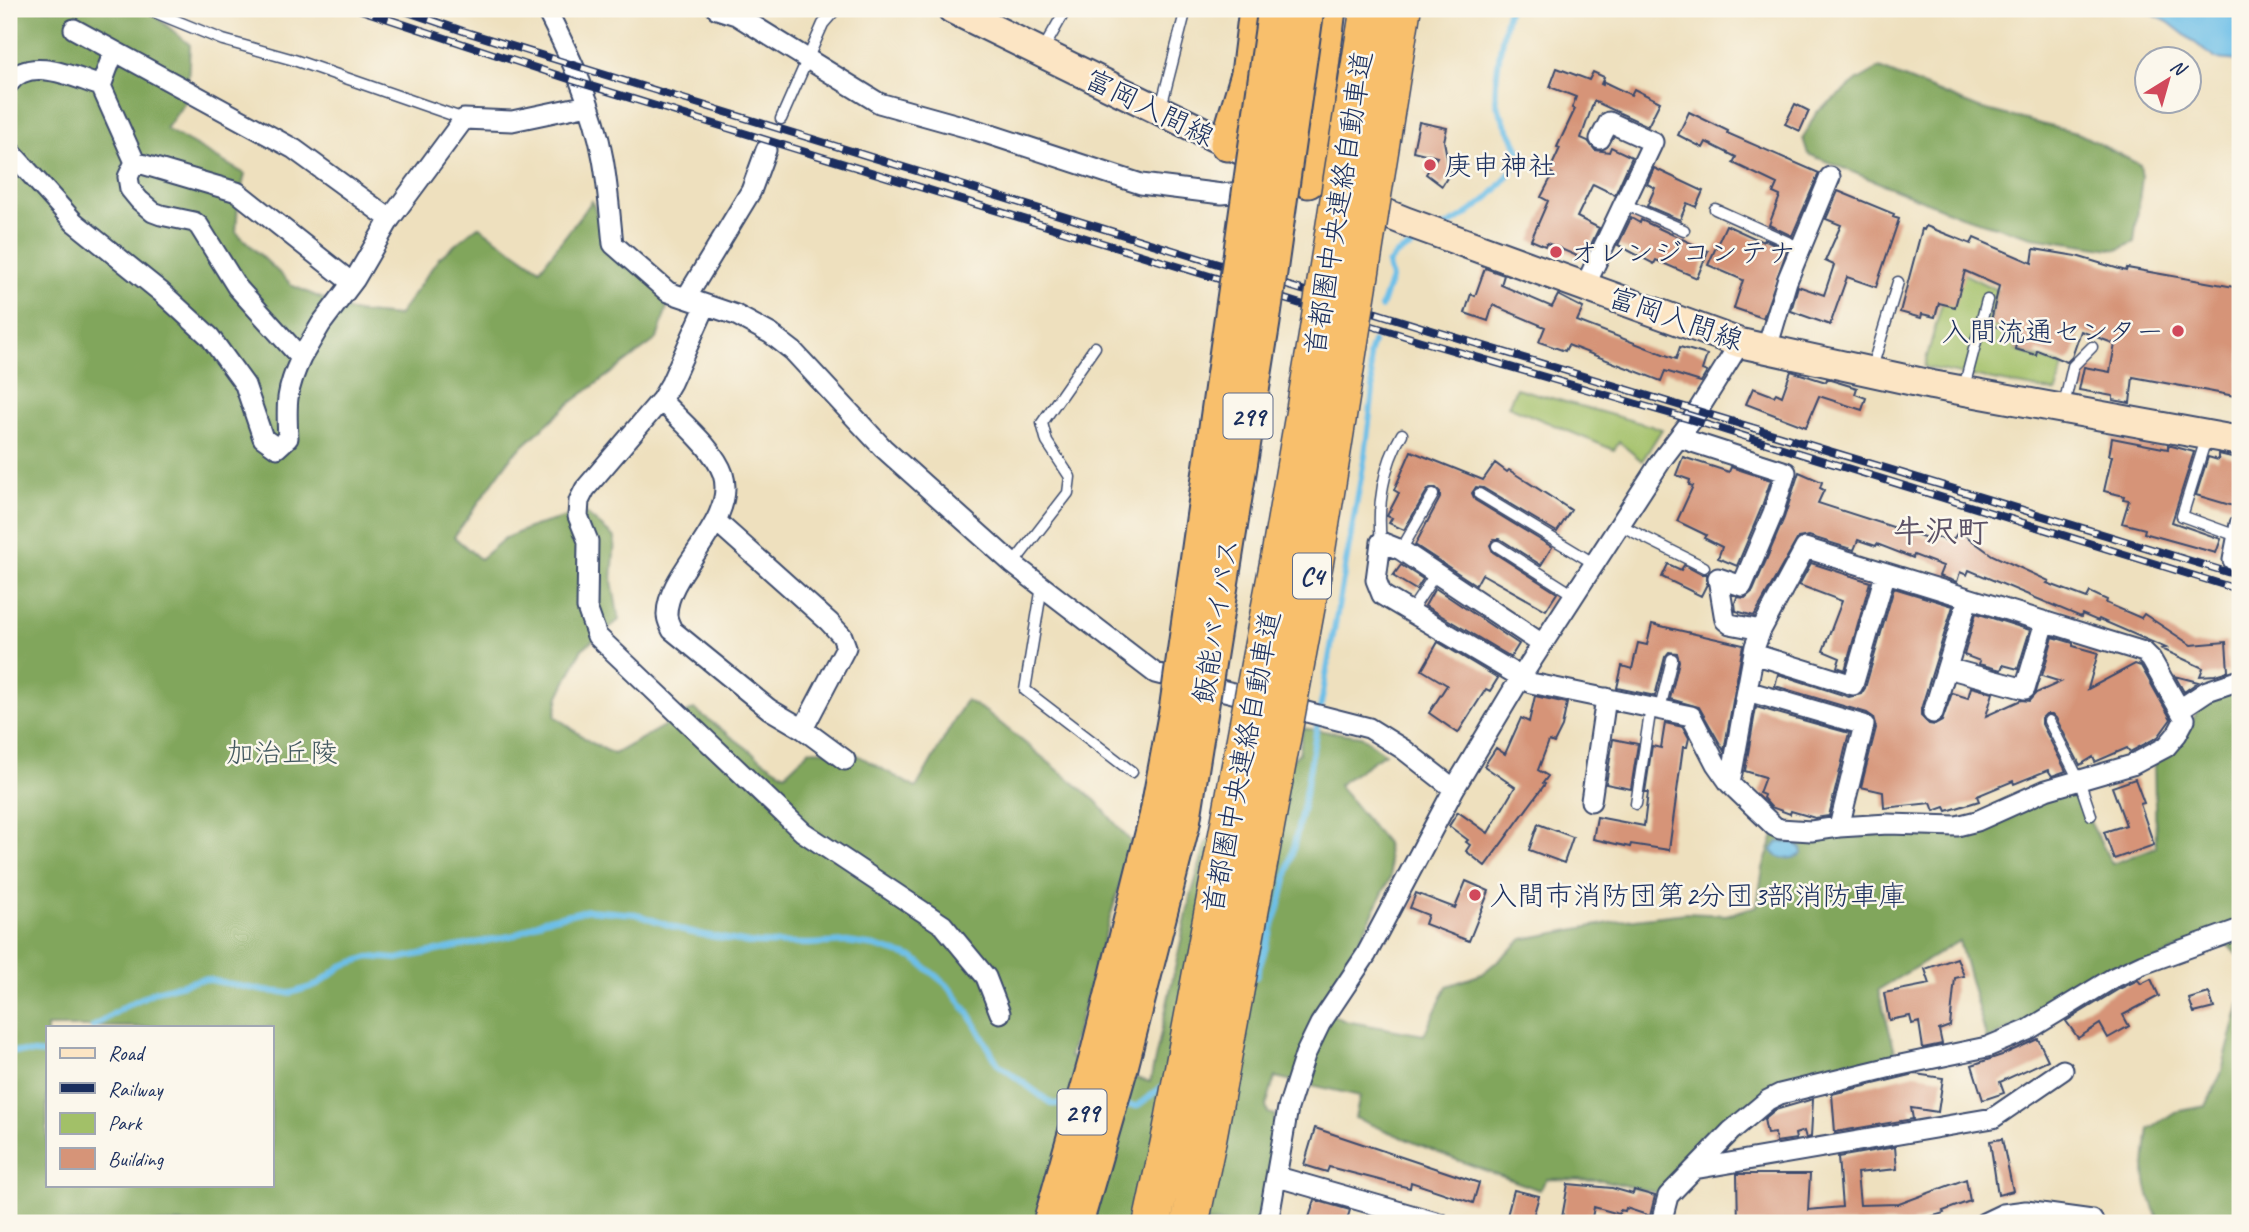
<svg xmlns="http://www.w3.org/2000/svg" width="2249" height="1232" viewBox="0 0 2249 1232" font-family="Caveat,'Klee One',sans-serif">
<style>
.green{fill:#a2c068;stroke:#5e7863;stroke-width:2}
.forest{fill:#81a65c;stroke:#4e6a5d;stroke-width:2;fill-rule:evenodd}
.water{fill:#6dbfe8;stroke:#4477a3;stroke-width:2}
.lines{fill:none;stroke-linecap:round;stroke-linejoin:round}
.stream{stroke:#6dbfe8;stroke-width:6}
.building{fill:#d69478}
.service-casing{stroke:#3b4a6c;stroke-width:13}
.minor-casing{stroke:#3b4a6c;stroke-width:23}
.secondary-casing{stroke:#3b4a6c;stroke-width:32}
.trunk-casing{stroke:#3b4a6c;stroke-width:37}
.motorway-casing{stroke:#3b4a6c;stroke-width:40}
.service{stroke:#fff;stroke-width:10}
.minor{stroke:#fff;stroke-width:19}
.secondary{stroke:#fce5c4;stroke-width:28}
.trunk{stroke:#f8bf6c;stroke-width:33}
.motorway{stroke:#f8bf6c;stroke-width:37}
.rail-casing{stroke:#1b2f5e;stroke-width:8}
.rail{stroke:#fbf7ec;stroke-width:5;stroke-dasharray:16;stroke-linecap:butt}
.trunk-bridge-casing{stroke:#3b4a6c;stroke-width:37;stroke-linecap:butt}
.motorway-bridge-casing{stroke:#3b4a6c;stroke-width:40;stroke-linecap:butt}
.trunk-bridge{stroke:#f8bf6c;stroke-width:33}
.motorway-bridge{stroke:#f8bf6c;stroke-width:37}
.poi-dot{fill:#d1495b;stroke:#fbf7ec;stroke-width:2.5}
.labels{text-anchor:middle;stroke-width:5;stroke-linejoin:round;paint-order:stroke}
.shield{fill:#fbf7ec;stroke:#5e6b89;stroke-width:2}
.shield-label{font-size:26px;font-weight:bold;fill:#1b2f5e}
.street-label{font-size:28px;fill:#1b2f5e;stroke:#fbf7ec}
.poi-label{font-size:28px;fill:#1b2f5e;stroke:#fbf7ec;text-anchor:start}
.park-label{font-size:28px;fill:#445a61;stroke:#fbf7ec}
.quarter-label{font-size:32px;font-weight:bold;fill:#5c5267;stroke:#fbf7ec}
</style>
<rect width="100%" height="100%" fill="#fbf7ec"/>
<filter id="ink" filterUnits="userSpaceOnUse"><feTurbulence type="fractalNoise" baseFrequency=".0143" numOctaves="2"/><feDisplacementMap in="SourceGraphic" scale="14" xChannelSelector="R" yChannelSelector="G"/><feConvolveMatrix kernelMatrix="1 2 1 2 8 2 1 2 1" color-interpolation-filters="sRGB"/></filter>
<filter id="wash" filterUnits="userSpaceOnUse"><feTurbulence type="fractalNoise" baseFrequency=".00686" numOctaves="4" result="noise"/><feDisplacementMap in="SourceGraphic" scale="28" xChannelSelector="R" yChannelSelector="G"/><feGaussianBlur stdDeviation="1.57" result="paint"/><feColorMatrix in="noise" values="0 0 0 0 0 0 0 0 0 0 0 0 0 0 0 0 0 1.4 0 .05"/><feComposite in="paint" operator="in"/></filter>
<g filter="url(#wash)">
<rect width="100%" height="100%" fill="#eee0be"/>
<path class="green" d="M1952,268L1997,290L1989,325L2019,333L2015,350L2063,366L2056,392L1924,367Z
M1516,388L1662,429L1642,461L1619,442L1614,450L1508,406Z"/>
<path class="forest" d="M9,9H147L190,45L187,99L166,129L245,174L238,204L236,232L293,286L353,312L398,316L439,258L478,226L540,269L592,201L606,240L669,301L657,339L569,404L511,457L454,537L480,559L505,538L534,526L584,512L615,538L612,581L619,620L582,649L559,696L555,716L590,742L614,754L694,709L764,761L785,774L810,750L852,752L916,788L966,700L988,713L1096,801L1132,843L1069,1057L1150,1082L1190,900L1206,843L1299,753L1303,728L1361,736L1385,753L1338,785L1386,843L1391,876L1348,964L1318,1008L1345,1021L1424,1035L1447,986L1482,974L1523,939L1626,920L1686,913L1726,915L1757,906L1763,868L1775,833L1958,831L2073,789L2112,864L2156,847L2154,761L2185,735L2201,704L2240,685V960L2239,956L2214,932L1987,1040L1959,941L1878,990L1897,1058L1800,1083L1662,1194L1602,1180L1547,1179L1539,1190L1449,1157L1355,1118L1360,1096L1275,1077L1266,1106L1268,1113L1275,1115L1269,1173L1256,1223H9ZM47,1027H271V1185H47Z
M1879,68L1979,108L2080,134L2140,165L2142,177L2134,242L2118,250L2032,237L1961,216L1808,154L1803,138L1816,113L1858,80Z
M2240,1003V1223H2160C2142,1185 2143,1171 2149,1129L2175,1112L2206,1106L2221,1074Z"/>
<path class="water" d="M2130,9H2240V61L2216,59L2168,22L2142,9Z
M1778,842L1795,843L1801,848L1802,854C1792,860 1778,861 1772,850Z"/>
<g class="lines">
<path class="stream" d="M1445,227C1480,208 1501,191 1521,155C1514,136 1500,119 1496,100C1493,87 1504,23 1509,9
M1381,307L1391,279L1388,264L1397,254L1427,238
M1256,977L1281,901L1303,806L1365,455L1373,390L1369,355L1373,342
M93,1027L124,1007L156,991L199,980L205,979L265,991L291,993L317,985L342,966L369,957L397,959L515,935L544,920L588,910L636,914L688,932L749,943L809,944L847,942L875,946L914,958L947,985L970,1015L998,1064L1052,1104H1073
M9,1051L47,1054
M1119,1105L1137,1106L1167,1083"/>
</g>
<g id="blocks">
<path class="building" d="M1557,68L1589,80L1593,72L1604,77L1601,84L1603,85L1604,82L1631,95L1634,89L1660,102L1648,126L1594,101L1581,138L1588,141L1595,150L1609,152L1611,147L1632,157L1615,195L1593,184L1577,217L1599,228L1584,259L1547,243L1545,246L1531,240L1548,201L1541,197L1553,174L1549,172L1560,148L1557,147L1575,109L1572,108L1576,97L1550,87Z
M1795,104L1809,111L1800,131L1785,124Z
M1689,112L1728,131L1727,133L1819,173L1792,236L1769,225L1780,196L1773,193L1777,184L1733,163L1736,157L1706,142L1703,148L1678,135Z
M1419,122L1447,128L1444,141L1450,173L1442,186L1426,174L1437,157L1413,151Z
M1654,168L1703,191L1696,207L1687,203L1680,220L1647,206L1655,188L1647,184Z
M1838,191L1894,214L1893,217L1899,219L1876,287L1847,277L1830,325L1791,311L1798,286L1824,295L1834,265L1825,261L1841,225L1826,219Z
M1631,218L1640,223L1641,220L1708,251L1697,278L1656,260L1654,264L1618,245Z
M1726,225L1763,242L1764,239L1787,250L1763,318L1734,308L1743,280L1708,265Z
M1926,226L1971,244L1974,238L2032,263L2034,249L2076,256L2126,271L2127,268L2240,288V397L2133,377L2130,403L2113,400V396L2079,390L2084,367L2110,372L2115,344L2081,331L2072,357L2067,362L2037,350L2036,355L2015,349L2019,332L1990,325L1999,286L1965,271L1955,307L1939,303L1935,317L1922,314L1921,318L1900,312L1922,229L1924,230Z
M1485,268L1504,275L1501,285L1552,307L1558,295L1583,308L1577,321L1676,359L1680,347L1707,355L1702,370L1707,372L1701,382L1665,371L1661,381L1568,345L1565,351L1539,342L1545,327L1493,305L1488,321L1465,313L1471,294L1475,296Z
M1791,371L1826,382L1827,379L1857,388L1855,394L1866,398L1862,410L1819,396L1806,427L1746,404L1753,388L1774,396L1776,393L1782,396Z
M2112,438L2168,449V445L2194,452L2172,522L2221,539L2216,553L2144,533L2145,529L2122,523L2129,500L2123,499L2124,496L2104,491L2112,456H2109Z
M1411,451L1483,480L1495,463L1507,472L1509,470L1571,510L1557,532L1483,488L1476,487L1472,493L1475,500L1552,547L1541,565L1500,539H1494L1490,545L1493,552L1557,593L1546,610L1482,574L1476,585L1415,545L1440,498V492L1436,488H1430L1427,491L1404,530L1389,523L1392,518L1387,516L1399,493L1394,490Z
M2219,454L2240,459V508L2196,495L2208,457L2218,460Z
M1683,457L1729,472L1731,467L1771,480L1761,509L1737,566L1718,558L1722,547L1704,538L1706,535L1677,521L1693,486L1689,485L1690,480L1676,475Z
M1799,472L1822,482L1820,488L1824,490L1818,503L1927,538L1929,534L1951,542L1959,531L1992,555L2049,581L2047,583L2087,598L2090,592L2107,600L2106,603L2141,618L2144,614L2191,645L2226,642L2228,671L2215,675L2200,676L2203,668L2162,649L2166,648L2099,619L2098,621L2082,614L2081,617L1969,570L1967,575L1960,572L1957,582L1939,576L1943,566L1914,555L1913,558L1877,544L1876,546L1858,540L1854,550L1809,536L1798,538L1754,616L1736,611L1735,603L1737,597L1745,598L1753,591L1784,518Z
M1811,563L1870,582L1845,670L1837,667L1840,658L1823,651L1842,601L1799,585Z
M1668,564L1681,570L1684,565L1701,574H1707V584L1701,596L1662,577Z
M1401,565L1423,579L1416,590L1393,576Z
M1435,588L1519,644L1511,657L1425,606Z
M1894,588L1953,606L1921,709V716L1929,724L1935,725L1942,721L1952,693L1968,698L1971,687L1993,693L1986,716L2021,700L2029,701L2036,693L2061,682L2042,676L2053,637L2073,643V646L2098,653L2088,689L2135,664L2141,666L2171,719L2158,737L2130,752L2127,748L2095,762L2093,757L2080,765L2056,718L2052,714H2046L2042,718V724L2066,771L2052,776L2048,770L2014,784L2013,781L1977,796L1979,801L1947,811L1945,807L1934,811L1931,803L1884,808L1883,792L1861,787L1876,728L1873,717L1867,713L1775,686L1778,674L1849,697L1861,694L1865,688Z
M1976,613L2030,630L2018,669L2003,665L2001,670L1979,664L1980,661L1964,655Z
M1652,624L1743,645L1724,751L1699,707L1670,699L1679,661L1677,653L1669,652L1665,657L1655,696L1617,688L1622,666L1632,669L1638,643L1647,645Z
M1438,642L1498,678L1490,691L1486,689L1458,733L1429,713L1447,685L1422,670Z
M2175,676L2198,682L2184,692Z
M1535,696L1567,703L1562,727L1554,743L1549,741L1538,770L1548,776L1543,783L1545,784L1485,866L1466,851L1470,845L1466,842L1468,840L1449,826L1458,812L1488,833L1515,787L1484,766L1496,748L1505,754L1521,718L1529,722Z
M1756,707L1849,733L1829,816L1815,818L1791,811L1790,814L1771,807L1763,798L1764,795L1759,793L1765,777L1745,771Z
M1665,723L1683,727L1689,738L1687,747H1683L1669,850L1631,844L1630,847L1593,839L1597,817L1644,826L1648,792H1645L1652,746L1661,748Z
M1613,739L1638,744L1631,789L1606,784Z
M2135,779L2144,803L2140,804L2154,845L2114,859L2104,832L2126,825L2112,787Z
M1538,824L1573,837L1564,863L1529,850Z
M1466,881L1489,891L1469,941L1425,924L1428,915L1410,908L1416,893L1455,908Z
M1957,958L1964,976L1955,978L1950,1026L1939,1030L1942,1044L1923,1048L1919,1022L1912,1024L1910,1016L1889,1020L1884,993L1930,984L1925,969Z
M2151,979L2159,996L2123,1015L2129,1026L2108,1038L2100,1024L2078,1038L2066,1021L2119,989L2138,980L2141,984Z
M2209,993L2214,1008L2194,1013L2189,999Z
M2038,1039L2048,1060L2000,1082L2004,1093L1983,1100L1972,1065L2002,1055Z
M1915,1074L1943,1078L1938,1112L1911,1108L1913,1119L1835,1132L1832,1094Z
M1813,1099L1811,1137L1806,1138L1804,1131L1795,1134L1796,1139L1776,1142L1775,1133L1767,1134L1764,1119L1775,1110Z
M1315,1128L1479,1183L1473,1203L1411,1182L1410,1188L1329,1167L1327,1172L1304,1165Z
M2002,1139L2013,1191L1998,1195L1990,1141Z
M1895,1147L1897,1169L1857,1173L1860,1205L1899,1204L1966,1179L1970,1201L1943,1211L1944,1213L1910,1223H1738L1737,1174H1810L1808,1210L1842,1207L1838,1157Z
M1568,1184L1612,1188L1633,1194L1634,1190L1655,1196L1650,1216L1626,1208L1625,1211L1620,1210L1619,1214L1594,1207L1591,1223H1561Z
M1514,1190L1539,1196L1533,1217L1528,1216L1526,1223H1505Z
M1315,1200L1350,1210L1346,1223H1307Z"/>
</g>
</g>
<g filter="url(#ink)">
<use href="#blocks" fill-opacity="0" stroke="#3b4a6c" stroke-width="2"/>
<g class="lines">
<g class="service-casing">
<path id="service" d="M147,9L223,40L294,60L464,119
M1043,50L1066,9
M1161,107L1186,9
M781,119L823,24L836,9
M1624,204L1684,230
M1715,209L1801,248
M1871,371L1898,282
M1964,387L1987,300
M2064,405L2073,366L2092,347
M2206,439L2182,516L2237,536
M1479,494L1595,564
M1620,525L1704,567
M1381,542C1377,505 1383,466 1402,434
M1497,546L1574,595
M1401,550L1433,495
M1013,564L1068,493L1070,477L1047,442L1042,423L1095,347
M1042,586L1025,690L1132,772
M1411,611L1436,573
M1660,709L1672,659
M2049,721L2079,780L2091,815
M1636,804L1651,707"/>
</g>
<g class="minor-casing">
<path id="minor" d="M546,9C570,56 594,106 603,159C608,187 610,216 613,244L668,292L736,315L771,334L793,351L883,448L1013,564L1155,673L1369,728L1403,749L1454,789
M717,9L736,15L879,103L976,130L1141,184L1222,194L1259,190
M74,29L294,149L390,219
M9,83C30,55 75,78 101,86L135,162L128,177L130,189L139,200L153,212L161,215L194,222L199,226L237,287L301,358L321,324L355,279L390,219L464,119L512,121L588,105
M101,86L114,51
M9,150L74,222L161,292L210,337L245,385L263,438L277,448L288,438C286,403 286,390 301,358
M135,162L237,192L352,283
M1585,286L1653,142L1609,122L1600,139
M686,298L751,191L766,150
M706,305L671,383L661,400L585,489L579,501L578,516L588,541L587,608L597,636L803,832L943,925L986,977L1000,1013
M1767,348L1787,281L1830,177
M661,400C679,420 714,448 723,474C738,522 666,572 667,615C667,620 670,625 672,630L769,709L803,729L845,760
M1680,438L1786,472L1773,513L1742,586L1718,578L1725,620L1730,624L1761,630
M716,521L829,622L842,636L846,647L803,729
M2233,560L2240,524
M1542,644L1401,550L1381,542L1376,580L1382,595L1531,683L1691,716L1716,764L1730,784L1774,826L1780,829L1811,831L1839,827L1888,824L1957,826L1977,821L2046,790L2132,765L2166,747L2177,734L2185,719L2151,659L2144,652L1805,548L1761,630L1755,646L1730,784
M1754,654L1853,685L1885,575
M1947,668L2025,689L2045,622
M1747,691L1864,725L1839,827
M2180,709L2207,691L2240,680
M1933,713L1968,599
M1591,801L1606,698
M1694,1169L1993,1118L2063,1070
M1278,1177L1439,1223
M1268,1223L1288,1108L1305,1055L1320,1024L1366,955L1454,789L1521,677L1663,458L1692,420L1740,343
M1661,1223L1668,1196L1731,1131L1768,1100L1780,1094L1891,1067L1987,1047L2028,1030L2113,978L2143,964L2240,929
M1984,1223L2003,1214L2026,1211L2092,1220L2094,1223"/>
</g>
<g class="secondary-casing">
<path id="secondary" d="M952,9L1245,152
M1352,200L1407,222L1740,343L1932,385L2240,441"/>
</g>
<g class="trunk-casing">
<path id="trunk" d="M1227,144L1248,74L1256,9
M1308,181L1329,9
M1050,1223L1096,1059L1156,818
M1076,1223L1121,1067L1183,823"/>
</g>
<g class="motorway-casing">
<path id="motorway" d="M1152,1223L1171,1135
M1190,1223L1207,1142"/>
</g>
<use href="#service" class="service"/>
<use href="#minor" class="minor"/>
<use href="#secondary" class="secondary"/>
<use href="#trunk" class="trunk"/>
<use href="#motorway" class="motorway"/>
<g class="rail-casing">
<path id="rail" d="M358,9L581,83L1421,341L1692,420L2240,590
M399,9L463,31L1425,328L2240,576"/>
</g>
<use href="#rail" class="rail"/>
<g class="trunk-bridge-casing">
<path id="trunk-bridge" d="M1156,818L1176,711L1275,9
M1183,823L1263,322L1307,9"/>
</g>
<g class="motorway-bridge-casing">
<path id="motorway-bridge" d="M1171,1135L1281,550L1317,339L1369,9
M1207,1142L1315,559L1402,9"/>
</g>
<use href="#trunk-bridge" class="trunk-bridge"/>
<use href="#motorway-bridge" class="motorway-bridge"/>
</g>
</g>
<g class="poi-dot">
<circle cx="1430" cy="165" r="7"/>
<circle cx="1556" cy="252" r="7"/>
<circle cx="2178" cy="331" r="7"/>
<circle cx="1475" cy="895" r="7"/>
</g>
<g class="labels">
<g class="shield">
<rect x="1223.5" y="393.5" width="49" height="45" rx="5"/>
<rect x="1293" y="553.5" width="38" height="45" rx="5"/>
<rect x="1057.5" y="1089.5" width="49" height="45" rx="5"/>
</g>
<g class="shield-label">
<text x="1248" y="425">299</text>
<text x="1312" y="585">C4</text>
<text x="1082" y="1121">299</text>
</g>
<g class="street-label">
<text transform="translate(1150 107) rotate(26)" y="10">富岡入間線</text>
<text transform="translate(1338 203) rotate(-81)" y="10">首都圏中央連絡自動車道</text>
<text transform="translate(1676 318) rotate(19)" y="10">富岡入間線</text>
<text transform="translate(1215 621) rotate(-81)" y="10">飯能バイパス</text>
<text transform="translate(1241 762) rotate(-79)" y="10">首都圏中央連絡自動車道</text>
</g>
<g class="poi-label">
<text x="1444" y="175">庚申神社</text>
<text x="1570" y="262">オレンジコンテナ</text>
<text x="2164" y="341" text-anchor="end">入間流通センター</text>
<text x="1489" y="905">入間市消防団第2分団3部消防車庫</text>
</g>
<g class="park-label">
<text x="282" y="762">加治丘陵</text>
</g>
<g class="quarter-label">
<text x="1941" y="542">牛沢町</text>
</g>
</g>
<rect width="2249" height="1232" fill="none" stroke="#fbf7ec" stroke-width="35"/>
<rect x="46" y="1026" width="228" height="161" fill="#fbf7ec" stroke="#a1a7b3" stroke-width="2"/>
<rect x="60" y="1048" width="35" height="10" fill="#fce5c4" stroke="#a1a7b3" stroke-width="2"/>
<text x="108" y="1060" font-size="21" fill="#1b2f5e">Road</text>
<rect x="60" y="1083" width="35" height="10" fill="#1b2f5e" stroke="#a1a7b3" stroke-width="2"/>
<text x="108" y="1096" font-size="21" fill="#1b2f5e">Railway</text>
<rect x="60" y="1113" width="35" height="21" fill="#a2c068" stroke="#a1a7b3" stroke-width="2"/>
<text x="108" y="1130" font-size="21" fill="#1b2f5e">Park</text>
<rect x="60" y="1148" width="35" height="21" fill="#d69478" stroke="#a1a7b3" stroke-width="2"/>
<text x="108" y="1166" font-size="21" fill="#1b2f5e">Building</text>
<g transform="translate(2168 80) rotate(37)"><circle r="33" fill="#fbf7ec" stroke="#a1a7b3" stroke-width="2"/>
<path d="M0-5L12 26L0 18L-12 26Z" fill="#d1495b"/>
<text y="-10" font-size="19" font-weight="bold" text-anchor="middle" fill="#1b2f5e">N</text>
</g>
</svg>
